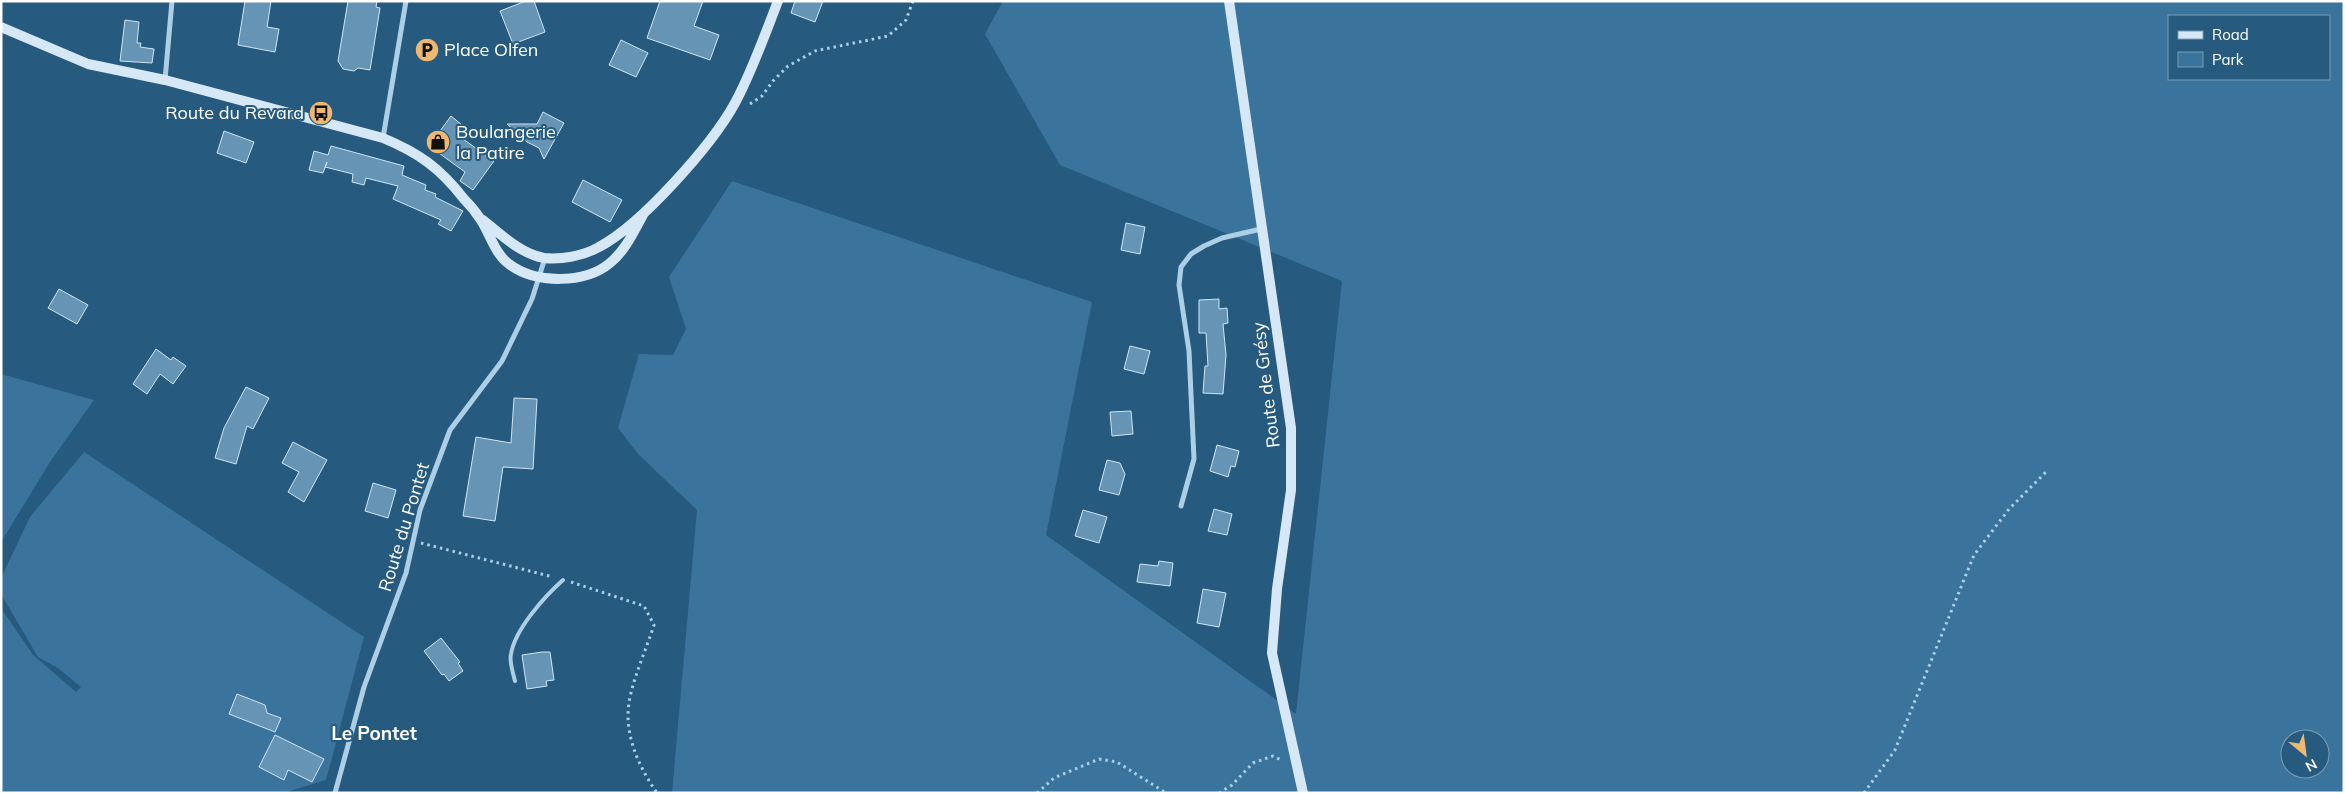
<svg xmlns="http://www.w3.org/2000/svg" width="2345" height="794" viewBox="0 0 2345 794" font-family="Mulish,sans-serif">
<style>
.green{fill:#3a749d;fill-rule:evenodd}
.building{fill:#6694b4;stroke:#cfe6f5}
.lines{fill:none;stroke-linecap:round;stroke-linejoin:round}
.path{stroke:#accfe6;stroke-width:3;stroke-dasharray:2.5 4;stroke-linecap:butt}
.service{stroke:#accfe6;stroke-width:4}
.minor{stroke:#accfe6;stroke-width:5}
.secondary{stroke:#d6e8f5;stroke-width:10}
.labels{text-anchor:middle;stroke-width:4;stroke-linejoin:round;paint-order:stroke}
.poi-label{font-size:18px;fill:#fff;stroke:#265a7f;text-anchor:start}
.street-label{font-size:18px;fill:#fff;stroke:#265a7f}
.neighbourhood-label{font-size:19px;font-weight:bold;fill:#fff;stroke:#265a7f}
</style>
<rect width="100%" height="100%" fill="#265a7f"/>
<path class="green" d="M1003,1H2344V793H672L697,510L638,454L618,428L639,354L673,355L686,329L669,277L732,181L1092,302L1046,535L1296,714L1342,281L1060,165L985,34ZM2169,16H2329V79H2169ZM2290,739H2320V769H2290Z
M1,374L94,400L50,462L1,542Z
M84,452L364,637L326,780L283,793H1V608L33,655L76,692L81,687L58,668L38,657L1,594V578L30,517Z"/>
<path class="building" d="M245,1H271L267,27L279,29L275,52L238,45Z
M348,1H377L376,7L380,8L370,70L358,68L354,71L343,69L338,61Z
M526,1H534L545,32L513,44L500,11Z
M660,1H703L694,26L719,35L710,60L647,38Z
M795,1H823L815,22L791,13Z
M125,20L139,22L137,43H141L140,47L154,49L152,63L120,61Z
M621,40L648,53L636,77L609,65Z
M543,112L564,123L544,159L539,148L527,142L507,124H537Z
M451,116L462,125L456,134L494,161L473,190L460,181L465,172L429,146Z
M224,131L254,142L246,163L217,153Z
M331,146L404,166L402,175L426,185L425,190L436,194L435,197L463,211L451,231L438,224L441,220L393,199L398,186L366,178L364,185L352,182L353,174L325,167L327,162L323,173L309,170L314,151L328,155Z
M583,180L622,200L610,222L572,202Z
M1126,223L1145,227L1140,254L1121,250Z
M59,289L88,305L77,324L48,308Z
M1219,299V309L1227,308L1228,323L1223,324L1226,355L1223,394L1203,393L1205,366H1208L1206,333H1199V300Z
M1130,346L1150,351L1144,374L1124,369Z
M156,349L171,360L173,357L186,366L173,384L160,374L147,394L133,384Z
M246,387L269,398L253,429L247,426L236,464L215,458L224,428Z
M514,398L537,399L533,469L503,467L495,521L463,516L476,437L511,443Z
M1131,411L1133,434L1112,436L1110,412Z
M293,442L327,460L304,502L288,492L299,472L282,463Z
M1217,445L1239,451L1235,467L1231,466L1228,477L1210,471Z
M1107,460L1120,463L1125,474L1119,495L1099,490Z
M373,483L396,490L388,518L365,511Z
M1214,509L1232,514L1227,535L1208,531Z
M1083,510L1107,517L1099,543L1075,536Z
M1159,561L1173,563L1170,586L1137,582L1140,564L1158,566Z
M1203,589L1226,593L1219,627L1197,623Z
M441,638L460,662L458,663L463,671L449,681L444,674L442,675L424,651Z
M542,652H550L554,680L546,681L547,686L527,689L522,655Z
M237,694L265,705L267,713L281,718L275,732L229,714Z
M275,735L324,759L312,782L288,770L284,780L259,767Z"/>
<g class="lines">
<path class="path" d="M750,104L762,96L773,81L788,66L815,51L888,36L906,20L913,1
M421,543L553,577
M571,582L644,606L654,625C647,647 632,681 629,703C624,735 639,767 657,793
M1037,793L1054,778L1099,759L1117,762L1166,793
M1219,793L1232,785L1253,763L1273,756L1283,761
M1864,793L1895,750L1974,555L2009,509L2046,472"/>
<path class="service" d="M515,681C513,673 509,661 511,654C515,629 545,596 563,580"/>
<path class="minor" d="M165,80L172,1
M383,138L406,1
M1181,506L1194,459L1189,351L1179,285L1181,267L1191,254L1204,246L1222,238L1261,229
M335,793L364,687L406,573L420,510L450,430L502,361L532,299L545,258"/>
<path class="secondary" d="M1229,1L1291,428V490L1277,589L1272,653L1303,793
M1,27L88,64L165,80L383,138C419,153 440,168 464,199C470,205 476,212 481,220C490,234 495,254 509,264C535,284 585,284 610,263C626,250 634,231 644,213
M483,220C500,234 521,254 544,258C561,260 583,256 599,247C641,225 712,145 735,103C751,74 766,32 778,1"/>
</g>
<defs>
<g id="parking-disc" transform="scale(1.25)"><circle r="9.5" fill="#efb871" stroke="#265a7f"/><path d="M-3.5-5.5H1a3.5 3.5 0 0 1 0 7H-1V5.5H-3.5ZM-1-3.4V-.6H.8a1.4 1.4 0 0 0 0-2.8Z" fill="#111"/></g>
<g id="bus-disc" transform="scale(1.25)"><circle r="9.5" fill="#efb871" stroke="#265a7f"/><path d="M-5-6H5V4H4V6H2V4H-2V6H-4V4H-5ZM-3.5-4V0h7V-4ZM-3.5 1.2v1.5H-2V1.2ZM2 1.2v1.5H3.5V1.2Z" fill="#111"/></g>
<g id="shop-disc" transform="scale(1.25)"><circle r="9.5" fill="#efb871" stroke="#265a7f"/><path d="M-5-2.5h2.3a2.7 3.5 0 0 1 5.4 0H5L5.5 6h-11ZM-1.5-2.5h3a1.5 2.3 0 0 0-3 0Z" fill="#111"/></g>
</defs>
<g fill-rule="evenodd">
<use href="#parking-disc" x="427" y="50"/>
<use href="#bus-disc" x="321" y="113"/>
<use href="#shop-disc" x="438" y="142"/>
</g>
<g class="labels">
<g class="poi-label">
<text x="444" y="56">Place Olfen</text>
<text x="304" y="119" text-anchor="end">Route du Revard</text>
<text x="456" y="138">Boulangerie<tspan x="456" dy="21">la Patire</tspan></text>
</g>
<g class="street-label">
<text transform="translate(1266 385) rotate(-97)" y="6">Route de Grésy</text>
<text transform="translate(404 527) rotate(-73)" y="6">Route du Pontet</text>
</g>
<g class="neighbourhood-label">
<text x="374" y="740">Le Pontet</text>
</g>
</g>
<rect width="2345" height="794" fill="none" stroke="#ffffff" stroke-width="5"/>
<rect x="2168" y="15" width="162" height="65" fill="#265a7f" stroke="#7d9cb2"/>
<rect x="2178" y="31" width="25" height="8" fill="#d6e8f5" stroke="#7d9cb2"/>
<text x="2212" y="40" font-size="15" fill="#ffffff">Road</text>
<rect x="2178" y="52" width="25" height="15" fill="#3a749d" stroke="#7d9cb2"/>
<text x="2212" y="65" font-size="15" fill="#ffffff">Park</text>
<g transform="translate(2305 754) rotate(151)"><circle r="24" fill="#265a7f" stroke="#7d9cb2"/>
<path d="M0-4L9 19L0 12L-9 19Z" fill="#efb871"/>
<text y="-8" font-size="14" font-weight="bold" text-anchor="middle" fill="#ffffff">N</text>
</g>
</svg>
